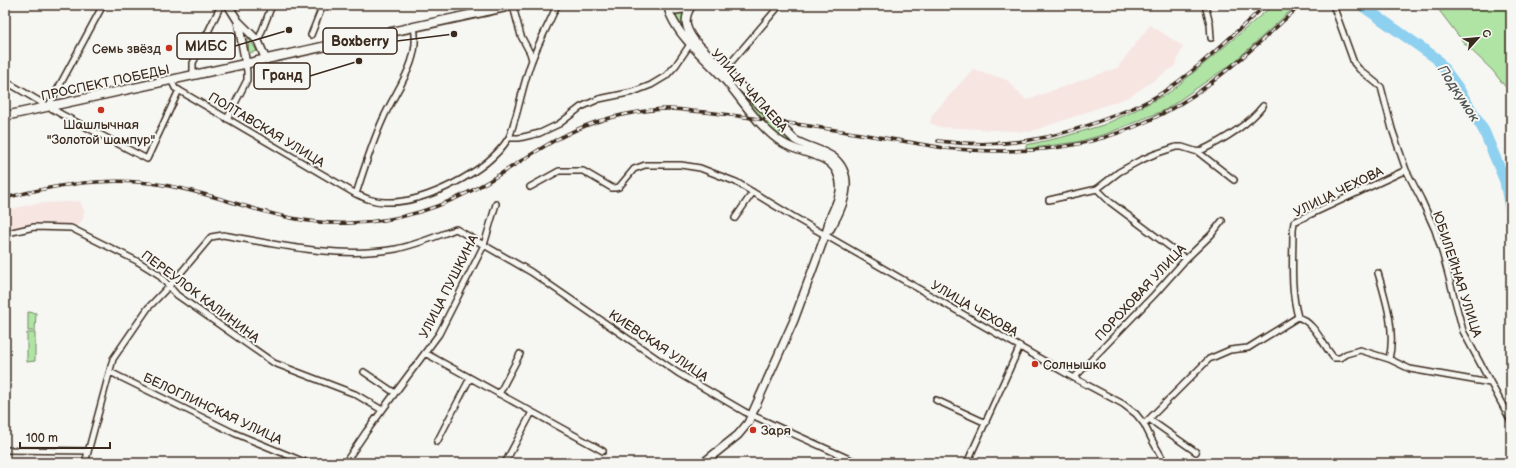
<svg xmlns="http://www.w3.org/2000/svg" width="1516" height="468" viewBox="0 0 1516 468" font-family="'Balsamiq Sans',sans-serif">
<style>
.built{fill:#f7e5e2}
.green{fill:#afe4a5;stroke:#758762}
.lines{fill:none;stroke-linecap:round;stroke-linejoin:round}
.river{stroke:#8dd0ef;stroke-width:11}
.minor-casing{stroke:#3b2a1e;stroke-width:8}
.secondary-casing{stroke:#3b2a1e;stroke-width:10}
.primary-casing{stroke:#3b2a1e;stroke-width:11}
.minor{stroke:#f6f6f2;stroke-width:5}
.secondary{stroke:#f6f6f2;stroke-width:7}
.primary{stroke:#f6f6f2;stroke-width:8}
.rail-casing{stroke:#3b2a1e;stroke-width:3.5}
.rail{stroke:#f6f6f2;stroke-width:2;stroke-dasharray:6;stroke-linecap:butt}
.poi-dot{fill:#c8321e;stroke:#f6f6f2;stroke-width:1.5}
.labels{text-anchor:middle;stroke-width:4;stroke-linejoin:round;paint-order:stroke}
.poi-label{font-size:13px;fill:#3b2a1e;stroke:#f6f6f2;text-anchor:start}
.street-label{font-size:13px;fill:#3b2a1e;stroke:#f6f6f2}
.water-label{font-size:14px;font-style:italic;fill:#505452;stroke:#f6f6f2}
.leader{fill:none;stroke:#3b2a1e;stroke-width:1.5}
.callout-dot{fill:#3b2a1e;stroke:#f6f6f2;stroke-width:1.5}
.callout{fill:#f6f6f2;stroke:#3b2a1e;stroke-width:1.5}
.callout-label{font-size:14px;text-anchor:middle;font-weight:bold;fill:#3b2a1e}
</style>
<rect width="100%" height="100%" fill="#f6f6f2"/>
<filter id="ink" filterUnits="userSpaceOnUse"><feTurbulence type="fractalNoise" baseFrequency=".025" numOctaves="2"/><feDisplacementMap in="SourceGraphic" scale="8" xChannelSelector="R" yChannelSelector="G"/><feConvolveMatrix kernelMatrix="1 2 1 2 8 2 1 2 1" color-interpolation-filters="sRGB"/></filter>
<g filter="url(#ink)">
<path class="built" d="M1150,25L1183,46L1175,66L1129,97L1030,132L940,127L930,123L932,115L973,69L1007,80L1026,100L1117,68Z
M80,201L84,211L83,219L78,225L34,223L5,230V211L32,204Z"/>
<path class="green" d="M1273,5H1297L1233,63L1165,110L1106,134L1077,142L1026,149V145L1063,137L1103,125L1132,112L1170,92L1217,53Z
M1435,5H1511V94L1493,71L1464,43Z
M674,13L684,14L683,28L674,14Z
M249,39L257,51L249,53L248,40Z
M727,77L787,137L802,148L785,140L764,122Z
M28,312L36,313L35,331H28Z
M27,333H35V361L27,362Z"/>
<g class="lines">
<path class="river" d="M1361,5L1436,58L1457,86L1484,131L1505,181L1511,215"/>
<g class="minor-casing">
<path id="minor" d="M1205,5L1210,24L1211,38
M1333,5L1354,63L1359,69L1381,87L1392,129L1406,170L1421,199L1435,230L1443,255L1463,331L1511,421
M513,6L521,36L530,53L532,60
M311,35L323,5
M258,41L272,5
M727,67L780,5
M193,75V63L221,5
M171,80L175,88L356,194C365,198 374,202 385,202C424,204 487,172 508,139C512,133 513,123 516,116C521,98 525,78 532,60C539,42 549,24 557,5
M5,81L61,114L147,159L179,90
M48,107L103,5
M227,119L247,80V72L246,64
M509,138H519L540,133L559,124L581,107L599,99L633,92L651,85L666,76L676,65L691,43
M1198,152L1234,180
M1406,170L1294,222L1293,230C1293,259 1290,288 1298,317C1316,324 1322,344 1334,358H1340L1346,354L1360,350L1389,359L1410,369L1490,383
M530,187L559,171H583L612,188H615L619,187L634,169L645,165H681L700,168L736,182L792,216L1074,378L1123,404L1136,414L1144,424L1152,440L1165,463
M1097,189L1110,202L1186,259
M356,194C364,169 372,143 383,119C396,89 421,62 414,27
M1049,200L1097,189L1119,172L1139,161L1155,154L1176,147H1182L1198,152C1222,141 1246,127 1263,106
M735,218L753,192
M5,234L12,232L34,227L71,228L137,261L158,274L177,295L274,363L355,394L382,410
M1378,273C1386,300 1396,332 1389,359
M425,353L603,451
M110,372L234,433L307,463
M364,372L395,393
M1074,378L1154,295L1186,259L1211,235L1222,221
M499,394L520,354
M936,400L986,423
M1149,419L1196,452
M1144,424L1209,359L1230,350L1248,348L1298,317
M437,442L470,378
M5,450L88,451
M85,463L113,359L148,308L173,282L211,237L223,235C280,245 338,259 396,249C416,245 437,236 456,229L531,272L678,373L745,412L858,463
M345,463L366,432L439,334L484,245L496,204
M505,463L532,412
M967,463L1020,346"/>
</g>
<g class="secondary-casing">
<path id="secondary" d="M228,5L238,21L258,41L266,60
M667,5C669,9 669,13 671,16C682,41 707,59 724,79C742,99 760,129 783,143C799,154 828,153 837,172C846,191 835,204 829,221C828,226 827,231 825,236L794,320L748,423L738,435L703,463
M692,5C683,18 685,28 694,40L795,140C807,147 824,150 834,158C857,178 843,208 830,229
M668,6L676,10L690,8
M238,21L246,64"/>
</g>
<g class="primary-casing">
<path id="primary" d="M5,116L515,5"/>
</g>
<use href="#minor" class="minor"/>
<use href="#secondary" class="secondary"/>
<use href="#primary" class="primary"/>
<g class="rail-casing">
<path id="rail" d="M938,141C1002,149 1054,140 1113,116C1128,110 1143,105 1157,96C1197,71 1231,36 1266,5
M5,198C58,184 110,176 164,185C229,196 282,226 350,223C400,222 447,206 489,181C524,160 557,135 596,122C615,116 634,112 653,110C666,108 679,109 692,111C722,113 751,118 780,122C835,129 889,139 944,148C1037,157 1114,148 1194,95C1232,69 1266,36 1301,5"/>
</g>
<use href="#rail" class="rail"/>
</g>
</g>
<g class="poi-dot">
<circle cx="169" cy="48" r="4"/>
<circle cx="101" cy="110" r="4"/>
<circle cx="1035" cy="364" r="4"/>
<circle cx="753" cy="430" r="4"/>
</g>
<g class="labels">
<g class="poi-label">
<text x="161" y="53" text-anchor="end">Семь звёзд</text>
<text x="101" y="129" text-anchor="middle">Шашлычная<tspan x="101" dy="15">"Золотой шампур"</tspan></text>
<text x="1043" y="369">Солнышко</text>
<text x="761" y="435">Заря</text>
</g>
<g class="street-label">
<text transform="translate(105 82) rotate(-12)" y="5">ПРОСПЕКТ ПОБЕДЫ</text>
<text transform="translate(750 90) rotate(48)" y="5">УЛИЦА ЧАПАЕВА</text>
<text transform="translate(267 129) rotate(31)" y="5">ПОЛТАВСКАЯ УЛИЦА</text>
<text transform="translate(1338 191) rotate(-26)" y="5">УЛИЦА ЧЕХОВА</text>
<text transform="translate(1458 274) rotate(72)" y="5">ЮБИЛЕЙНАЯ УЛИЦА</text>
<text transform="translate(448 286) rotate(-63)" y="5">УЛИЦА ПУШКИНА</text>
<text transform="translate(1140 292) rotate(-47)" y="5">ПОРОХОВАЯ УЛИЦА</text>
<text transform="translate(201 296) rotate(37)" y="5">ПЕРЕУЛОК КАЛИНИНА</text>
<text transform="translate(975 308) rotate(30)" y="5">УЛИЦА ЧЕХОВА</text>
<text transform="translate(659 345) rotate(34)" y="5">КИЕВСКАЯ УЛИЦА</text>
<text transform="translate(213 408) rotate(25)" y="5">БЕЛОГЛИНСКАЯ УЛИЦА</text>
</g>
<g class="water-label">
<text transform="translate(1459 93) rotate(57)" y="5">Подкумок</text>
</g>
</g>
<path class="leader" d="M454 34L397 41M289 30L235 46M359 61L310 76"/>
<g class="callout-dot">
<circle cx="454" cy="34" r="4"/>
<circle cx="289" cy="30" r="4"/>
<circle cx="359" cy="61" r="4"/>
</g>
<g class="callout">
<rect x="323" y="28" width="74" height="26" rx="4"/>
<rect x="177" y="33" width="58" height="26" rx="4"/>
<rect x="254" y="63" width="56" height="26" rx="4"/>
</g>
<g class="callout-label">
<text x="360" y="46">Boxberry</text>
<text x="206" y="51">МИБС</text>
<text x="282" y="80">Гранд</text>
</g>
<rect width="1516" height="468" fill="none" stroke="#f6f6f2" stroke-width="20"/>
<rect x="10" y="10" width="1496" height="448" fill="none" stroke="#3b2a1e" stroke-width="1.5" filter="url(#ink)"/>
<g transform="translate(1478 38) rotate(63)" stroke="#f6f6f2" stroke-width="3" paint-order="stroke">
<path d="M0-3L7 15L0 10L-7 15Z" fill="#3b2a1e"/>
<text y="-6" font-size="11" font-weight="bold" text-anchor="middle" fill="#3b2a1e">С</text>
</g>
<path d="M20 442v6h90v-6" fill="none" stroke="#3b2a1e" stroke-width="2"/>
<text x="26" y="442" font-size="12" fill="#3b2a1e" stroke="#f6f6f2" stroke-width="3" paint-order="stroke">100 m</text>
</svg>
